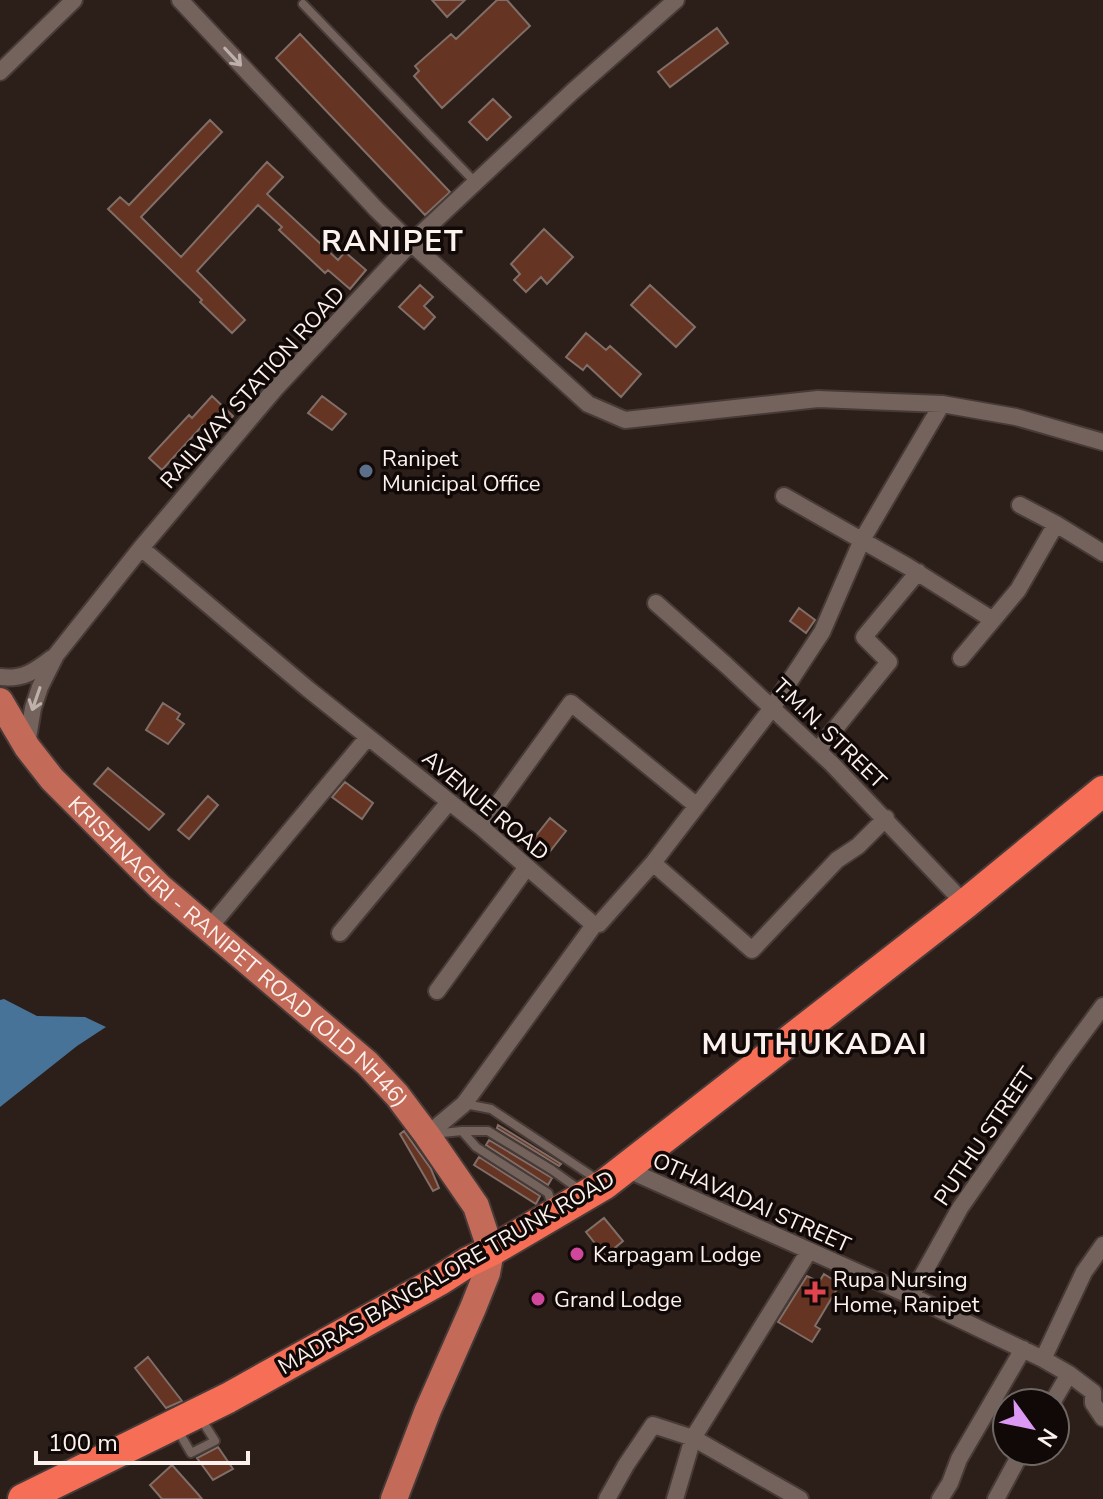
<svg xmlns="http://www.w3.org/2000/svg" width="1103" height="1499" viewBox="0 0 1103 1499" font-family="'Nunito Sans',sans-serif">
<style>
.water{fill:#477399}
.building{fill:#663422;stroke:#806e68;stroke-width:2}
.lines{fill:none;stroke-linecap:round;stroke-linejoin:round}
.lane-casing{stroke:#473a37;stroke-width:12}
.street-casing{stroke:#473a37;stroke-width:20}
.primary-casing{stroke:#473a37;stroke-width:30}
.highway-casing{stroke:#473a37;stroke-width:34}
.lane{stroke:#74635c;stroke-width:8}
.street{stroke:#74635c;stroke-width:16}
.primary{stroke:#c36a59;stroke-width:26}
.highway{stroke:#f76e57;stroke-width:30}
.oneway{stroke:#beb1ac}
.service-dot{fill:#5c6f8a;stroke:#100907;stroke-width:3}
.hotel-dot{fill:#d1479c;stroke:#100907;stroke-width:3}
.health-dot{fill:#e0444e;stroke:#100907;stroke-width:3}
.labels{text-anchor:middle;stroke-width:7;stroke-linejoin:round;paint-order:stroke}
.street-label{font-size:22px;fill:#fbf1ed;stroke:#100907}
.poi-label{font-size:22px;fill:#fbf1ed;stroke:#100907;text-anchor:start}
.district-label{font-size:30px;font-weight:bold;letter-spacing:2px;fill:#fbf1ed;stroke:#100907}
</style>
<rect width="100%" height="100%" fill="#2c1e18"/>
<path class="water" d="M4,999L37,1016L85,1017L106,1027L77,1046L0,1107V1000Z"/>
<path class="building" d="M432,0H465L447,17Z
M497,0H507L530,26L442,108L414,76L419,71L415,66L451,34L456,39Z
M717,28L728,43L670,87L658,72Z
M300,34L450,192L425,215L276,58Z
M493,99L511,117L487,140L469,122Z
M210,120L222,132L141,217L181,257L267,162L283,177L267,194L338,260L345,252L366,270L350,289L328,270L325,273L279,230L282,227L258,205L197,271L245,320L232,333L200,302L202,300L108,209L120,197L129,205Z
M544,229L573,257L547,284L541,277L526,292L514,280L520,274L511,264Z
M420,285L433,297L424,306L435,317L424,329L399,307Z
M650,285L695,327L676,347L631,305Z
M586,333L606,350L610,346L641,374L621,397L587,365L583,370L566,357Z
M212,396L233,416L215,436L203,425L162,470L149,458L189,415L192,418Z
M322,396L346,414L332,430L308,413Z
M799,608L815,620L806,633L790,621Z
M163,703L180,714L177,719L184,724L168,744L146,730Z
M108,768L164,814L149,830L94,784Z
M345,782L373,803L362,819L332,797Z
M208,796L218,805L189,839L178,830Z
M550,818L566,831L547,855L531,842Z
M498,1125L561,1164L559,1166L497,1128Z
M404,1131L431,1169L439,1188L433,1191L400,1134Z
M489,1140L552,1178L548,1185L486,1145Z
M479,1157L540,1196L536,1204L474,1165Z
M604,1218L623,1241L605,1256L586,1232Z
M824,1274L840,1284L815,1326L820,1329L812,1342L778,1322L807,1276L819,1282Z
M148,1357L182,1401L166,1408L135,1368Z
M218,1447L233,1469L213,1480L197,1458Z
M172,1465L197,1493L202,1499H162L150,1485Z"/>
<g class="lines">
<g class="lane-casing">
<path id="lane" d="M303,4L475,182
M465,1104L491,1109L598,1180
M462,1131H488L552,1170L580,1190
M432,1134L462,1131L476,1147L548,1193L554,1209
M180,1434L191,1453L215,1441L203,1422"/>
</g>
<g class="street-casing">
<path id="street" d="M180,0L377,210L411,243L588,404L625,420L818,399L942,404L1016,417L1103,442
M0,72L74,0
M784,496L907,566L993,620
M1020,505L1056,524L1103,553
M141,548L308,689L481,827L594,925L464,1104L427,1135
M656,603L726,665L832,764L965,904L967,910
M961,658L1018,590L1056,524
M0,677C23,680 35,671 52,658
M27,744L33,708L40,687L56,655L141,548L275,389L411,243L572,92L676,0
M818,750L889,662L864,637L918,572
M481,827L571,703L697,806
M653,863L772,708L822,632L862,540L942,404
M594,925L599,924L653,863L752,950L837,860L858,846L886,818
M209,928L368,737
M340,933L449,802
M437,991L527,867
M624,1168L911,1296L1043,1359L1069,1374L1093,1392V1403L1103,1418
M911,1296L960,1208L1063,1060L1103,1006
M1043,1359L1084,1272L1103,1245
M1052,1403L1069,1374
M607,1499L626,1465L653,1425L693,1438L800,1499
M675,1499L693,1438L809,1251
M940,1499L950,1483L959,1459L1023,1349
M996,1499L1022,1451"/>
</g>
<g class="primary-casing">
<g id="primary">
<path id="s1" d="M0,701L27,747L52,779L160,887L367,1063L397,1095L427,1135L476,1206L491,1251L487,1273L473,1308L428,1410L394,1499"/>
</g>
</g>
<g class="highway-casing">
<path id="highway" d="M23,1499L228,1398L440,1280L468,1262L491,1251L605,1184L965,904L1103,791"/>
</g>
<use href="#lane" class="lane"/>
<use href="#street" class="street"/>
<use href="#primary" class="primary"/>
<use href="#highway" class="highway"/>
</g>
<defs><path id="oneway-shaft" d="M-6 0H5M1.5-3L5.5 0L1.5 3" fill="none" stroke-width="1.6" stroke-linecap="round" stroke-linejoin="round" transform="scale(2)"/></defs>
<g class="oneway">
<use href="#oneway-shaft" transform="translate(233 57) rotate(47)"/>
<use href="#oneway-shaft" transform="translate(36 699) rotate(109)"/>
</g>
<circle class="service-dot" cx="366" cy="471" r="8"/>
<g class="hotel-dot">
<circle cx="577" cy="1254" r="8"/>
<circle cx="538" cy="1299" r="8"/>
</g>
<path class="health-dot" d="M811 1280h8v8h8v8h-8v8h-8v-8h-8v-8h8z"/>
<g class="labels">
<g class="street-label">
<text transform="translate(252 387) rotate(-48)" y="8">RAILWAY STATION ROAD</text>
<text transform="translate(830 733) rotate(44)" y="8">T.M.N. STREET</text>
<text transform="translate(486 805) rotate(40)" y="8">AVENUE ROAD</text>
<text dy="8" stroke="none"><textPath href="#s1" startOffset="348">KRISHNAGIRI - RANIPET ROAD (OLD NH46)</textPath></text>
<text transform="translate(984 1136) rotate(-56)" y="8">PUTHU STREET</text>
<text transform="translate(752 1202) rotate(24)" y="8">OTHAVADAI STREET</text>
<text transform="translate(446 1272) rotate(-30)" y="8">MADRAS BANGALORE TRUNK ROAD</text>
</g>
<g class="poi-label">
<text x="382" y="466">Ranipet<tspan x="382" dy="25">Municipal Office</tspan></text>
<text x="593" y="1262">Karpagam Lodge</text>
<text x="833" y="1287">Rupa Nursing<tspan x="833" dy="25">Home, Ranipet</tspan></text>
<text x="554" y="1307">Grand Lodge</text>
</g>
<g class="district-label">
<text x="393" y="251">RANIPET</text>
<text x="815" y="1054">MUTHUKADAI</text>
</g>
</g>
<g transform="translate(1031 1427) rotate(123)"><circle r="38" fill="#100907" stroke="#6e6663" stroke-width="2"/>
<path d="M0-6L14 30L0 20L-14 30Z" fill="#db99f5"/>
<text y="-12" font-size="22" font-weight="bold" text-anchor="middle" fill="#fbf1ed">N</text>
</g>
<path d="M36 1451v12h212v-12" fill="none" stroke="#fbf1ed" stroke-width="4"/>
<text x="48" y="1451" font-size="24" fill="#fbf1ed" stroke="#100907" stroke-width="6" paint-order="stroke">100 m</text>
</svg>
